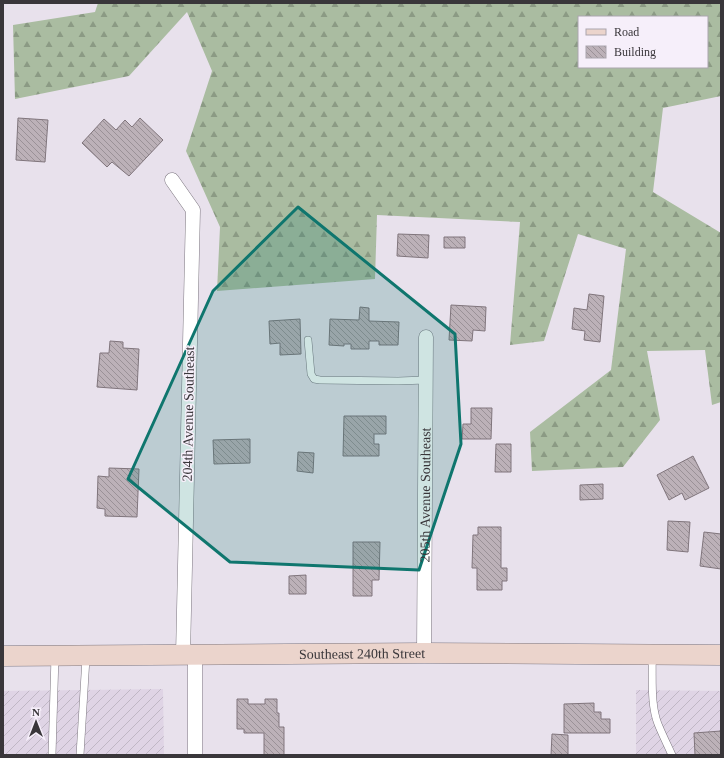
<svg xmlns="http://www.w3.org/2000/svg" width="724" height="758" viewBox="0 0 724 758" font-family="'Times New Roman',serif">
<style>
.industrial{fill:url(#industrial-furrows)}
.forest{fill:url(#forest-firs);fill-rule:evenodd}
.building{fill:url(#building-back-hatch);stroke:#80757c}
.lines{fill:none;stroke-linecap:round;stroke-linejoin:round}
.lane-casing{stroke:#7d7780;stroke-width:8}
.street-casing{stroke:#7d7780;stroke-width:15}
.secondary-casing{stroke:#7d7780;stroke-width:21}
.lane{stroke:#fff;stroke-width:7}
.street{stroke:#fff;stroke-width:14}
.secondary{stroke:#ebd4cc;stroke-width:20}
.marked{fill:#0f766e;fill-opacity:0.2;stroke:#0f766e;stroke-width:3;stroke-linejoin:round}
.labels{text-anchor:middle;stroke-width:3;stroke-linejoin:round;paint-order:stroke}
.street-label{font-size:14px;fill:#39363a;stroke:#f6effa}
</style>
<defs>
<pattern id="industrial-furrows" width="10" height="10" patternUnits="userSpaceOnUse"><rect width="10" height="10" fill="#dfd4e5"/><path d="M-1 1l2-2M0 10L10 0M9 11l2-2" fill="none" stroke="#c0b7c5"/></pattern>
<pattern id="forest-firs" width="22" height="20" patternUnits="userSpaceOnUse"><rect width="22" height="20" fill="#aabca1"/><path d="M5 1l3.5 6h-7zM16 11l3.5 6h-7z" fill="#8b9a84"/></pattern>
<pattern id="building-back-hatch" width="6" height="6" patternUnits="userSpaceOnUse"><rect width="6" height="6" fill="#bcb1b8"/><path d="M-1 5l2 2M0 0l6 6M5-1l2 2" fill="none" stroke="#9a9197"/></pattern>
</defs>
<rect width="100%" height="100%" fill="#e8e1ec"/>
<path class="industrial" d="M163,689L164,755H3V691Z
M636,690L721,691V755H636Z"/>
<path class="forest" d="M98,3H721V96L663,108L653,192L721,233V402L712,405L705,350L647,351L660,420L623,467L532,471L530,432L611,370L626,249L578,234L544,341L510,345L520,222L377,215L375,279L217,291L220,227L186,151L212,71L187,12L129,76L15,99L13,25L95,12ZM579,17H707V67H579Z"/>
<path class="building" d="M18,118L48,120L45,162L16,160Z
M140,118L163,140L129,176L112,162L107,167L82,143L104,119L116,130L125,120L132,127Z
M398,234L429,235L428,258L397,256Z
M444,237H465V248H444Z
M589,294L604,296L600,342L584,340L585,331L572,329L574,308L587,310Z
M451,305L486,307L485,331L473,330L472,341L449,340Z
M360,307L369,308V321L399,322L398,345H379V341H369V349H351V344H344V346L329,345L330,319L359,320Z
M300,319L301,354L280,355V343L270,344L269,321Z
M110,341L123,342V348L139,349L137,390L97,387L100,353H109Z
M471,408H492L491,439H462L463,424H471Z
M344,416H386V434H374V444H379V456H343Z
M250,439V463L214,464L213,440Z
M496,444H511V472H495Z
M298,452L314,453L313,473L297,471Z
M693,456L709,488L685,500L682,493L669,500L657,475Z
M109,468L139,469L137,517L105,516V509L97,508L98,476L109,477Z
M603,484V499L580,500V485Z
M668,521L690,522L688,552L667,550Z
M478,527H501V568H507V581H502V590H477V568H472L473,535H478Z
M704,532L721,534V569L700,566Z
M353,542H380L379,580H372V596H353Z
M306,575V594H289V576Z
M237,699H248V704H265V699H277V713H279V727H284V755H264V733H244V729H237Z
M594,703V712H601V719H610V733H564V704Z
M721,731V755H695L694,733Z
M552,734L568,735V755H551Z"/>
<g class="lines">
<g class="lane-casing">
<path id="lane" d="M308,340L311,374L314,379L320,380L398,381L426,380
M652,655C653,676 650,704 658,724C662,734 667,744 672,755
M52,755L55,656
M80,755L86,658"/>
</g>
<g class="street-casing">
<g id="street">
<path d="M172,180L193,210L183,655"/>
<path id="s1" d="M424,653L426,337"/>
<path d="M195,655V755"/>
</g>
</g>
<g class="secondary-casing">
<g id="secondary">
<path id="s2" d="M3,656L424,653L721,655"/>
</g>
</g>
<use href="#lane" class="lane"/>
<use href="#street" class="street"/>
<use href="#secondary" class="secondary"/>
</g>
<path class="marked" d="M298,207L455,334L461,444L419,570L230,562L128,479L213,291Z"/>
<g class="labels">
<g class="street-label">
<text transform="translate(188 414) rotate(-89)" y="5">204th Avenue Southeast</text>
<text dy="5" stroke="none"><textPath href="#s1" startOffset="158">205th Avenue Southeast</textPath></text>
<text dy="5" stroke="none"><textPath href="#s2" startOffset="359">Southeast 240th Street</textPath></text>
</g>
</g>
<rect width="724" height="758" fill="none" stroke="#39363a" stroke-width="8"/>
<rect x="578" y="16" width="130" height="52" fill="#f6effa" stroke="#aaa5ad"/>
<rect x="586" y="29" width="20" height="6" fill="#ebd4cc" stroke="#aaa5ad"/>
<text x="614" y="36" font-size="12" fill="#39363a">Road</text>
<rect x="586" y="46" width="20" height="12" fill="url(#building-back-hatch)" stroke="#aaa5ad"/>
<text x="614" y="56" font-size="12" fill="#39363a">Building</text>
<g transform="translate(36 722)" stroke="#f6effa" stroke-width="3" paint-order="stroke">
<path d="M0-3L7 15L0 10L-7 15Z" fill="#39363a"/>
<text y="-6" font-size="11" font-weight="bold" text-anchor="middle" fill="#39363a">N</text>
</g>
</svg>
